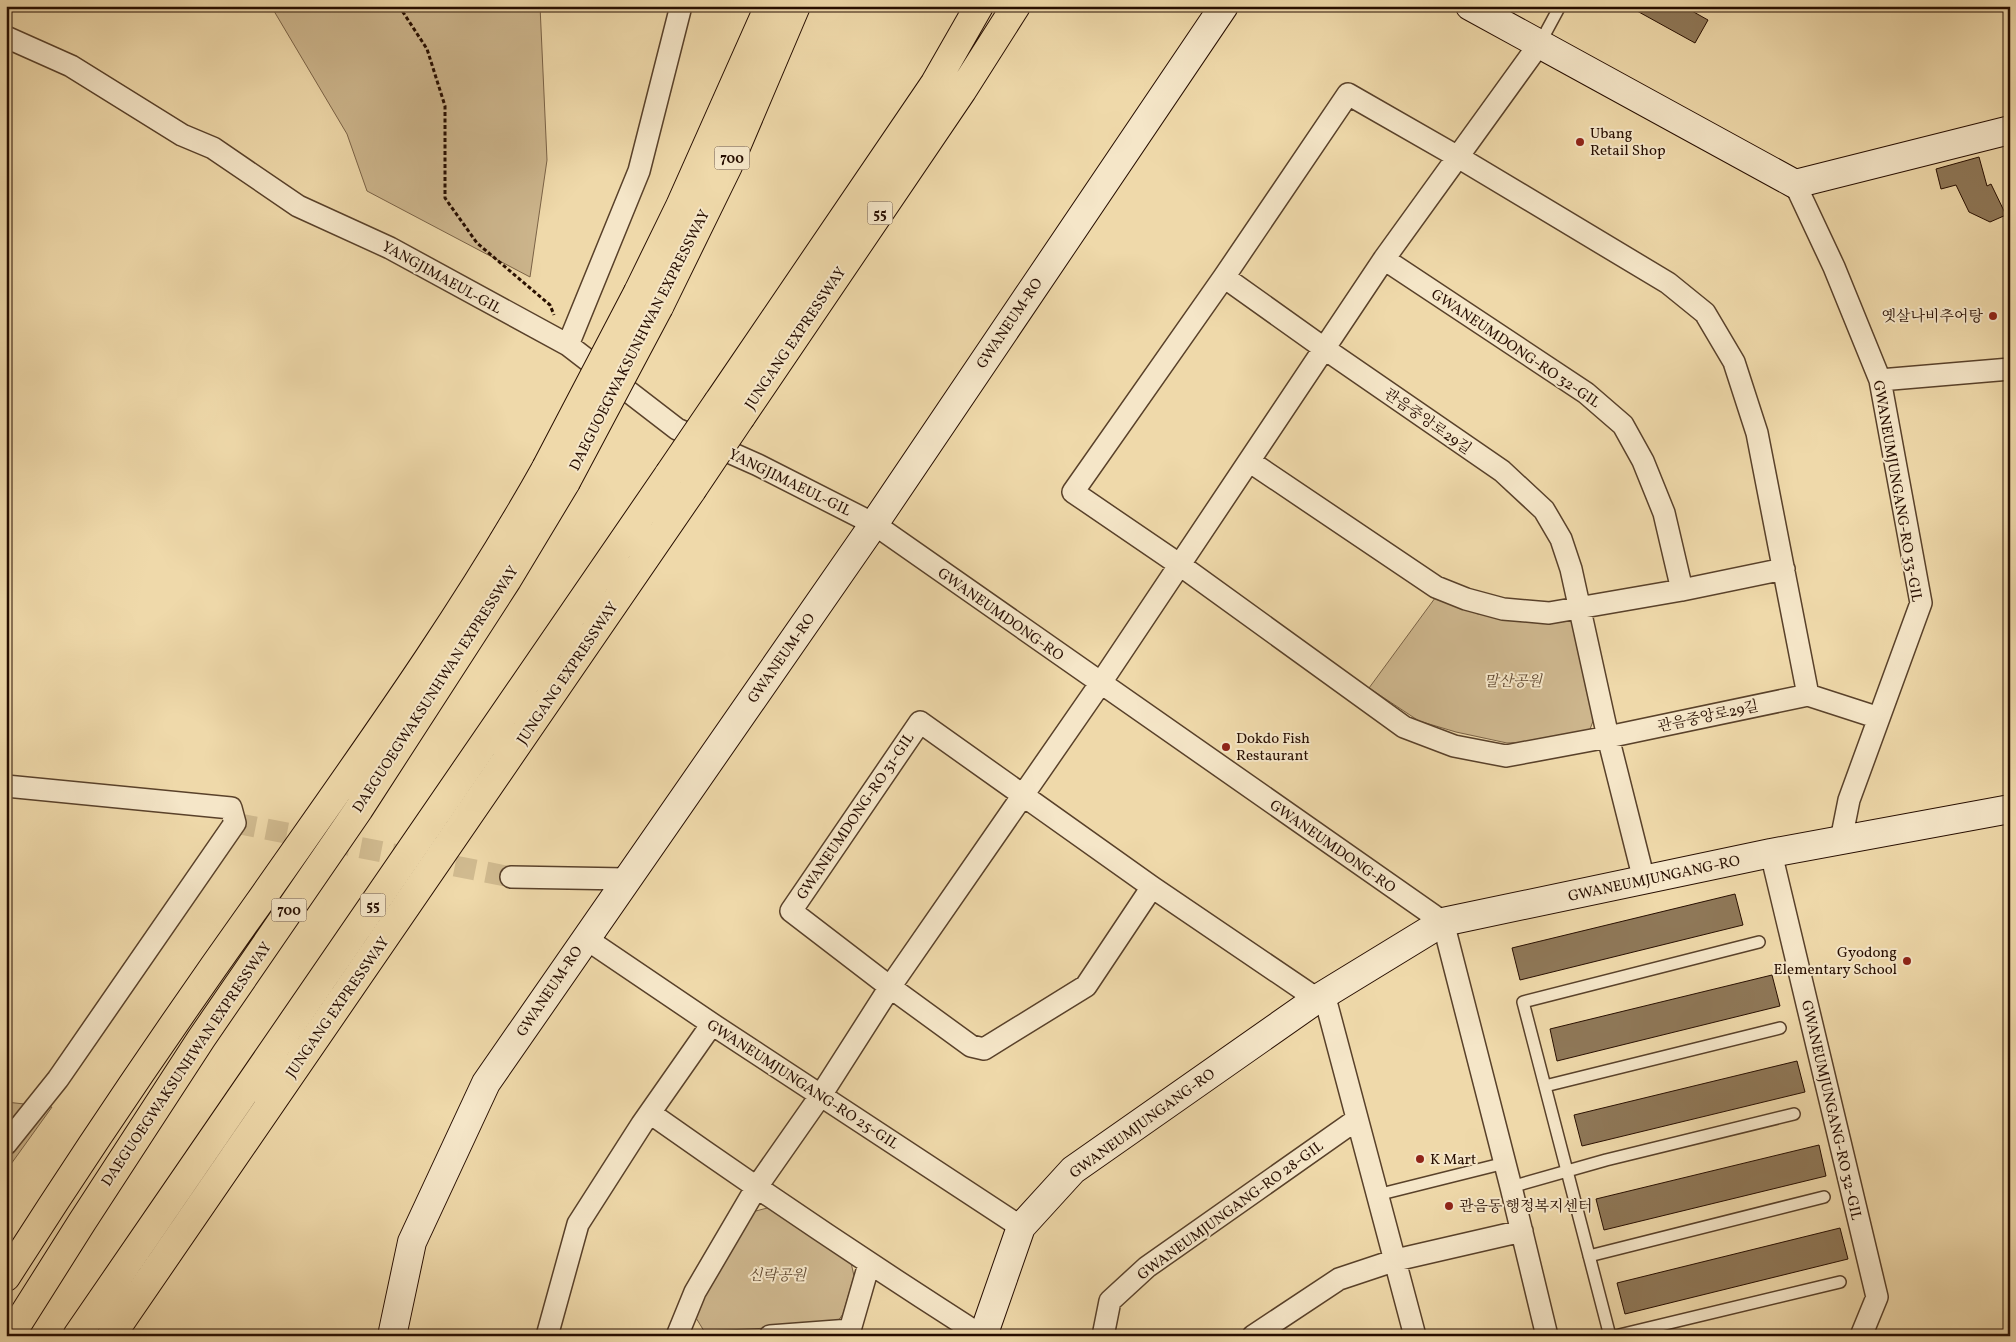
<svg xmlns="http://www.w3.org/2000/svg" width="2016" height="1342" viewBox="0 0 2016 1342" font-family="Vollkorn,'Noto Serif KR',serif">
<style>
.green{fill:#cdb68d;stroke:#7a6246}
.building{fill:#8f7858;stroke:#270e00}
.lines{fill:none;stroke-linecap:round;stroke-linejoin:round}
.street-tunnel{stroke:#d1bb90;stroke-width:21;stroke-dasharray:21 11;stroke-linecap:butt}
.lane-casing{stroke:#59412a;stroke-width:14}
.street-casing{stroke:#59412a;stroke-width:24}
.secondary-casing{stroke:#270e00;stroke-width:30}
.highway-casing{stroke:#270e00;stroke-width:30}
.path{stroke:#270e00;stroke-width:3;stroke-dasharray:4 2.5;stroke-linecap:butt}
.lane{stroke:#f5e6c8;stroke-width:11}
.street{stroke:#f5e6c8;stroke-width:21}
.secondary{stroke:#f5e6c8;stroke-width:28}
.highway{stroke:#efd9aa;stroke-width:28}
.highway-bridge-casing{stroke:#270e00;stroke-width:30;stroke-linecap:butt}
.highway-bridge{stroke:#efd9aa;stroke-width:28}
.poi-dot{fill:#8f2418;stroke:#f5e6c8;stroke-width:2}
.labels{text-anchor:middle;stroke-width:4;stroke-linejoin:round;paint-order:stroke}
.shield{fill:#f5e6c8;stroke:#654f3c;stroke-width:1}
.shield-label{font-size:14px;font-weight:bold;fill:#270e00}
.poi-label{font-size:15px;fill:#270e00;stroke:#f5e6c8;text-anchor:start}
.street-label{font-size:15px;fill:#270e00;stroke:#f5e6c8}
.park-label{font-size:15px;font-style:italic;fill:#614931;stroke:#f5e6c8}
</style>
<rect width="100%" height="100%" fill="#efd9aa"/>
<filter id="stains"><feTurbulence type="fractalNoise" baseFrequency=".004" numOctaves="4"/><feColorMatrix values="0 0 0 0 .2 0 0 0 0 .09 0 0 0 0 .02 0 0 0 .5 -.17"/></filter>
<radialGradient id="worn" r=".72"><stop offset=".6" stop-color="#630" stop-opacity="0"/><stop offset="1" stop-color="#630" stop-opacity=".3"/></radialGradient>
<path class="green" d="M271,6H540L547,160L530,277L367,191L347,134Z
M1438,594L1478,614L1524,620L1565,618L1578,625L1596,713L1589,732L1531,742L1507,743L1456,732L1419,721L1369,688Z
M6,1102L52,1107L6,1171Z
M771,1207L850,1258L854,1276L843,1314L835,1325L704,1331L693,1313L752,1212Z"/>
<path class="building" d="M1628,6H1683L1708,20L1695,43Z
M1979,157L1987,186L1991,184L2006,215L1990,222L1969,212L1956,185L1941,189L1936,169Z
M1735,894L1743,925L1520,980L1512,948Z
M1772,975L1780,1006L1557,1061L1550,1029Z
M1797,1061L1805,1092L1582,1146L1574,1115Z
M1819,1145L1826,1176L1604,1230L1596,1199Z
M1840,1228L1848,1259L1625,1314L1617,1283Z"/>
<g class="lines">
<path class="street-tunnel" d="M235,823L511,877"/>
<g class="lane-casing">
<path id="lane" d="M1540,43L1560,6
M1545,1086L1780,1028
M1511,1187L1606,1160L1794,1114
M1377,1195L1505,1163
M1589,1256L1824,1197
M1610,1336L1523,1002L1759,942
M1615,1336L1840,1282"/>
</g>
<g class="street-casing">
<path id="street" d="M6,37L71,66L182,135L213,148L298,206L390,248L568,345L677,429L758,465L874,524L1443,922L1511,1187L1547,1336
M1795,184L1834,267L1880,380L1921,603L1849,800L1841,840
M1384,259L1586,393L1623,425L1643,461L1664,513L1682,590
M1224,277L1325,349L1502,471L1544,510L1561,539L1571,569L1608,737L1644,880
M568,345L639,171L681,6
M1880,380L2010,369
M1249,461L1436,587L1466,599L1503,609L1549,613L1682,590L1784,569
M1808,695L1757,433L1734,362L1705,313L1668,283L1458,157L1348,94L1224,277L1073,492L1180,565L1404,727L1454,746L1506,756L1608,737L1808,695L1879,718
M6,786L231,808L235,823L58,1079L6,1144
M1771,853L1877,1297L1861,1336
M511,877L626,879
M1152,887L1086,986L984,1049L971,1046L890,987L791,911L920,722L1152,887L1317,999
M585,938L712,1024L1021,1227
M1324,994L1415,1336
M650,1113C759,1190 869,1264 982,1336
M547,1336L578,1224L642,1124L712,1024
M677,1336L695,1292L756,1188L821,1095L890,987L1100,684L1384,259L1540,43
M770,1336L850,1330
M850,1336V1330L869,1264
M1103,1336L1110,1301L1147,1267L1356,1120
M1253,1336L1339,1279L1396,1260L1522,1231"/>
</g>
<g class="secondary-casing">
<path id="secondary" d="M1470,6L1795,184L2010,130
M392,1336L412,1242L486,1083L874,524L1224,6
M983,1336L1021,1227L1073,1170L1317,999L1443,922L1771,853L2010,809"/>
</g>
<g class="highway-casing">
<path id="highway" d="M638,292L680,206L769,6
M659,307L728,166L796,6
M718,402L935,83L979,6
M741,417L962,91L1016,6
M6,1277C87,1150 171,1026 258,904C358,761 461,620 546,468
M10,1336L82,1222L201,1039L359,809L507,580L566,482
M77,1336L669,474
M111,1336L692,490"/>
</g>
<path class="path" d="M399,6L427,49L445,106V198L477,243L550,305L554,315"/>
<use href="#lane" class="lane"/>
<use href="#street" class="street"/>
<use href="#secondary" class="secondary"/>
<use href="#highway" class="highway"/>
<g class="highway-bridge-casing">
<path id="highway-bridge" d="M546,468L638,292
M669,474L718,402
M566,482L659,307
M692,490L741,417"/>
</g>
<use href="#highway-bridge" class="highway-bridge"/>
</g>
<g class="poi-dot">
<circle cx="1580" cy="142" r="5"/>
<circle cx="1993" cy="316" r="5"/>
<circle cx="1226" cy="747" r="5"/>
<circle cx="1907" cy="961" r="5"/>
<circle cx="1420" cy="1159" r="5"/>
<circle cx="1449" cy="1206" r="5"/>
</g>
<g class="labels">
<g class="shield">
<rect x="714.5" y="146.5" width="35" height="23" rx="4"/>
<rect x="867.5" y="201.5" width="25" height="23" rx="4"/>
<rect x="360.5" y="893.5" width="25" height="23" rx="4"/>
<rect x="271.5" y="898.5" width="35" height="23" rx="4"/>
</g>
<g class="shield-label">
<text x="732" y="163">700</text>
<text x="880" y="218">55</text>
<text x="373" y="910">55</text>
<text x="289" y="915">700</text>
</g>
<g class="poi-label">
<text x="1590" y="138">Ubang<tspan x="1590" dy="17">Retail Shop</tspan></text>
<text x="1983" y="321" text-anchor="end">옛살나비추어탕</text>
<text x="1236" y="743">Dokdo Fish<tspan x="1236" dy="17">Restaurant</tspan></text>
<text x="1897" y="957" text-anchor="end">Gyodong<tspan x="1897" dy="17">Elementary School</tspan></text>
<text x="1430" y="1164">K Mart</text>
<text x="1459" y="1211">관음동 행정복지센터</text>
</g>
<g class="street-label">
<text transform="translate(442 277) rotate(29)" y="5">YANGJIMAEUL-GIL</text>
<text transform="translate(1009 323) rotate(-56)" y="5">GWANEUM-RO</text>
<text transform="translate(795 338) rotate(-56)" y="5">JUNGANG EXPRESSWAY</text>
<text transform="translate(639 340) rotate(-63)" y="5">DAEGUOEGWAKSUNHWAN EXPRESSWAY</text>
<text transform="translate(1516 348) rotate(34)" y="5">GWANEUMDONG-RO 32-GIL</text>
<text transform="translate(1428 421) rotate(35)" y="5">관음중앙로29길</text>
<text transform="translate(790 482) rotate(26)" y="5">YANGJIMAEUL-GIL</text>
<text transform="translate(1898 491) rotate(80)" y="5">GWANEUMJUNGANG-RO 33-GIL</text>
<text transform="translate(1001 614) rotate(35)" y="5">GWANEUMDONG-RO</text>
<text transform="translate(781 658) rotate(-55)" y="5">GWANEUM-RO</text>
<text transform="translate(567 673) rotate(-56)" y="5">JUNGANG EXPRESSWAY</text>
<text transform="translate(435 689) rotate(-57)" y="5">DAEGUOEGWAKSUNHWAN EXPRESSWAY</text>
<text transform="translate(1708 716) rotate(-12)" y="5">관음중앙로29길</text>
<text transform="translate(855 816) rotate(-56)" y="5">GWANEUMDONG-RO 31-GIL</text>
<text transform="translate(1333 846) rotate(35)" y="5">GWANEUMDONG-RO</text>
<text transform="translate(1654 878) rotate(-12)" y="5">GWANEUMJUNGANG-RO</text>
<text transform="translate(549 991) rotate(-56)" y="5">GWANEUM-RO</text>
<text transform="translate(337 1007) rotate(-55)" y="5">JUNGANG EXPRESSWAY</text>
<text transform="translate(186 1064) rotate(-56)" y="5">DAEGUOEGWAKSUNHWAN EXPRESSWAY</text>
<text transform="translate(803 1084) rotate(33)" y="5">GWANEUMJUNGANG-RO 25-GIL</text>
<text transform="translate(1832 1110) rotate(77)" y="5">GWANEUMJUNGANG-RO 32-GIL</text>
<text transform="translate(1142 1123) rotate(-36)" y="5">GWANEUMJUNGANG-RO</text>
<text transform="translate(1230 1210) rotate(-36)" y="5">GWANEUMJUNGANG-RO 28-GIL</text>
</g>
<g class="park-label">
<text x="1513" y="686">말산공원</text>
<text x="777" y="1280">신락공원</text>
</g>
</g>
<rect width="2016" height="1342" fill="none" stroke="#efd9aa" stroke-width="25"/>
<rect x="8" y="8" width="2001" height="1327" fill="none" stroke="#270e00" stroke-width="2.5"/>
<rect x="12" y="12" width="1991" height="1317" fill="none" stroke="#270e00"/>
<rect width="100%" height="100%" filter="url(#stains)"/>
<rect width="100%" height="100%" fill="url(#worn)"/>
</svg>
